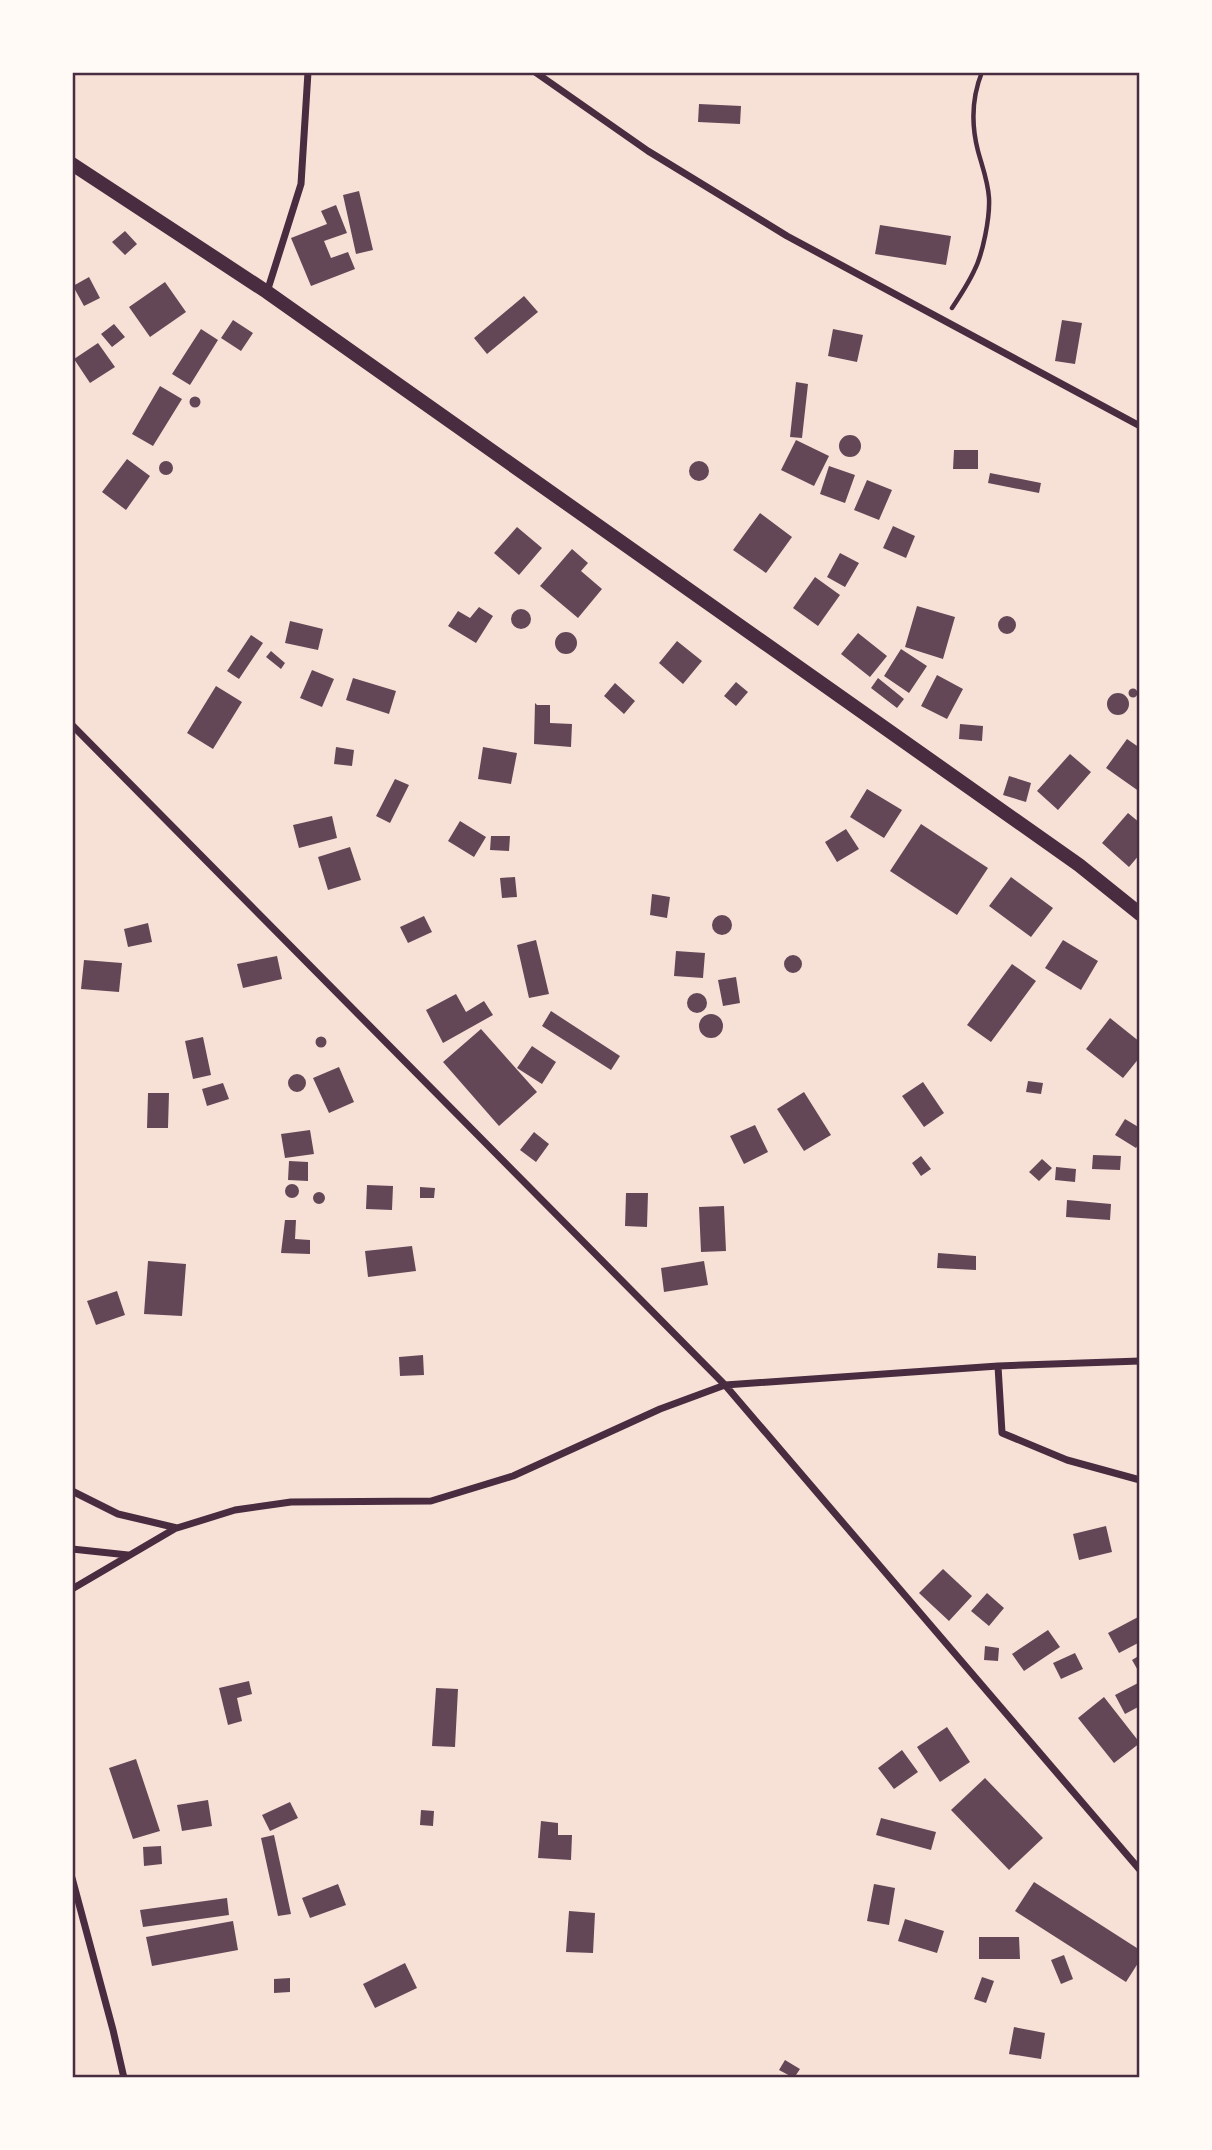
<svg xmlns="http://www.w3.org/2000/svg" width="1212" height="2150" viewBox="0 0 1212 2150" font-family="Cabin,sans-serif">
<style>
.building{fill:#644757}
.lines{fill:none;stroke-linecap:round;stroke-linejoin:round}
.path{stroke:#4a2c40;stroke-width:4.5}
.minor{stroke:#4a2c40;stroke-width:7}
.secondary{stroke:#4a2c40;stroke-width:14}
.neatline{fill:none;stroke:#4a2c40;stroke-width:2.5}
</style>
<rect width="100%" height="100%" fill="#f7e1d7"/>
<path class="building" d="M699,104L741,106L740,124L698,122Z
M359,191L373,250L356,254L343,195Z
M336,205L347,233L324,241L331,258L348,252L355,269L311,286L291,238L327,224L321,211Z
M880,225L951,236L946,265L875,254Z
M125,231L137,244L125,255L112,242Z
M89,277L100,298L84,306L73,286Z
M165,282L186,312L150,337L129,307Z
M524,296L538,312L487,354L474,338Z
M233,320L253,333L241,351L221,338Z
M1062,320L1082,323L1075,364L1055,361Z
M114,324L125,337L112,347L101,334Z
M201,329L218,340L190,385L172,374Z
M833,329L863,335L857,362L828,356Z
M98,343L115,367L90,383L74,359Z
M796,382L808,384L802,438L790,437Z
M160,386L182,399L153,446L132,434Z
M189.5 402a5.5 5.5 0 1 1 11 0a5.5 5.5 0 1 1-11 0Z
M839 446a11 11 0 1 1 22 0a11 11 0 1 1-22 0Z
M796,440L829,456L814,486L781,470Z
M954,450H978V469H953Z
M127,459L150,476L126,510L102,492Z
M689 471a10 10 0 1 1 20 0a10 10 0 1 1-20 0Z
M159 468a7 7 0 1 1 14 0a7 7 0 1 1-14 0Z
M829,466L855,475L845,503L820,494Z
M990,473L1041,483L1039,493L988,483Z
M867,480L892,490L879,520L854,510Z
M760,513L792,537L766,573L733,550Z
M893,526L915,536L906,558L883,548Z
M517,527L542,548L519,575L494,553Z
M572,549L588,563L581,571L602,589L578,618L540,586Z
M840,553L859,563L845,587L827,577Z
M815,577L840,595L818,626L793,608Z
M917,606L955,617L943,659L905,647Z
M479,607L493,616L476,643L448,626L458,611L470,618Z
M511 619a10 10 0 1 1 20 0a10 10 0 1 1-20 0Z
M998 625a9 9 0 1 1 18 0a9 9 0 1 1-18 0Z
M290,621L323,629L318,650L285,643Z
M555 643a11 11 0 1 1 22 0a11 11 0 1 1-22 0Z
M858,633L887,656L870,677L841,654Z
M251,635L263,643L239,679L227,671Z
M677,641L702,661L683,684L659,663Z
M901,649L927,666L909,693L884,676Z
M271,651L285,663L281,669L266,657Z
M312,670L334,679L322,707L300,698Z
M937,675L963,689L947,719L921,706Z
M353,678L396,691L389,714L346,700Z
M878,678L904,699L897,708L871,688Z
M736,682L748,692L736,706L724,696Z
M615,683L635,701L624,714L604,696Z
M216,686L242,702L213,749L187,733Z
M1128.5 693a4.5 4.5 0 1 1 9 0a4.5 4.5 0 1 1-9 0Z
M1107 704a11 11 0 1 1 22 0a11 11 0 1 1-22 0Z
M535,703L537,705H550V723L572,724L571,747L534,744Z
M960,724L983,726L982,741L959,739Z
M1127,739L1140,748V792L1106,768Z
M336,747L354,750L352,766L334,764Z
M483,747L517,753L511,784L478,779Z
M1070,754L1091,772L1058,810L1037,791Z
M1009,776L1031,783L1026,802L1003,795Z
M395,779L409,785L390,823L376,816Z
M867,789L902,810L884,838L850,817Z
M1128,813L1140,823V833L1137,837L1140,840V854L1129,867L1102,843Z
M332,816L337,838L299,848L293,825Z
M460,821L486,837L474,857L448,841Z
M921,824L988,868L957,915L890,871Z
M846,829L859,849L837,862L825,842Z
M491,836H510L509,851L490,850Z
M350,847L361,880L328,890L318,857Z
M515,877L517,897L502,898L500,878Z
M1011,877L1053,908L1031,937L989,906Z
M652,894L670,897L667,918L650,915Z
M712 925a10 10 0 1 1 20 0a10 10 0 1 1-20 0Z
M424,916L432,932L408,943L400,927Z
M148,923L152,942L128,947L124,929Z
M536,940L549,994L529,998L517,945Z
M1063,940L1098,961L1081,990L1045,968Z
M676,951L705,953L703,978L674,976Z
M784 964a9 9 0 1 1 18 0a9 9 0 1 1-18 0Z
M277,956L282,979L243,988L237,964Z
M84,960L122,963L119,992L81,989Z
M1012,964L1036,981L991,1042L967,1025Z
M736,977L740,1003L723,1006L718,980Z
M687 1003a10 10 0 1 1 20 0a10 10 0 1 1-20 0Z
M456,994L466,1012L484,1001L493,1015L443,1043L426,1010Z
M551,1011L620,1056L611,1070L542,1026Z
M699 1026a12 12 0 1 1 24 0a12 12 0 1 1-24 0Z
M1110,1018L1140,1042V1057L1123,1078L1086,1049Z
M481,1029L537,1092L499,1126L443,1062Z
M315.5 1042a5.5 5.5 0 1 1 11 0a5.5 5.5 0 1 1-11 0Z
M203,1037L211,1075L193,1079L185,1041Z
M532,1046L556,1062L542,1084L517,1068Z
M339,1067L354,1102L329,1113L313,1078Z
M288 1083a9 9 0 1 1 18 0a9 9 0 1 1-18 0Z
M1028,1081L1043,1083L1041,1094L1026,1092Z
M923,1082L944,1113L924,1127L902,1096Z
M223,1083L229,1099L207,1106L202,1089Z
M804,1092L831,1135L804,1151L777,1109Z
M148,1093H169L168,1128H147Z
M1125,1119L1140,1128V1142L1136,1148L1115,1135Z
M755,1125L768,1152L744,1164L730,1136Z
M310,1130L314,1154L285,1158L281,1134Z
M534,1132L549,1144L536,1162L520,1150Z
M1093,1155L1121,1156L1120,1170L1092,1169Z
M921,1156L931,1169L921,1176L912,1163Z
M1042,1159L1052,1168L1039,1181L1029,1172Z
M289,1161L308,1162V1181L288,1180Z
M1056,1167L1076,1169L1075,1182L1055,1180Z
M285 1191a7 7 0 1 1 14 0a7 7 0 1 1-14 0Z
M367,1185L393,1186L392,1210L366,1209Z
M420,1187L435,1188L434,1198H420Z
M313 1198a6 6 0 1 1 12 0a6 6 0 1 1-12 0Z
M626,1193H648L647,1227L625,1226Z
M1067,1200L1111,1204L1110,1220L1066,1217Z
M724,1206L726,1251L701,1252L699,1207Z
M285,1220H296L295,1239L310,1240V1254L281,1253Z
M412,1246L416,1271L368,1277L365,1251Z
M938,1253L976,1256V1270L937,1268Z
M148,1261L186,1264L182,1316L144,1314Z
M704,1261L708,1285L664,1292L661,1268Z
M117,1291L125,1315L96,1325L87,1301Z
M423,1355L424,1375L400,1376L399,1357Z
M1106,1526L1112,1552L1079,1560L1073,1534Z
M943,1569L972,1596L949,1621L919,1593Z
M987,1593L1004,1608L989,1626L971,1611Z
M1140,1616V1642L1119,1653L1108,1633Z
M1048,1630L1060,1647L1024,1671L1012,1654Z
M985,1646L999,1648L998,1661L984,1660Z
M1075,1653L1083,1669L1061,1679L1053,1663Z
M1140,1655V1674L1132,1660Z
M249,1681L252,1694L237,1698L242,1721L228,1725L219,1688Z
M1140,1682V1706L1125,1714L1115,1695Z
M436,1688L458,1689L455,1747L432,1746Z
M1104,1697L1140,1743L1114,1763L1078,1718Z
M947,1727L970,1762L940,1782L917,1747Z
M902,1750L918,1772L894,1789L878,1768Z
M136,1759L160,1831L133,1839L109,1768Z
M985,1778L1043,1838L1009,1870L951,1810Z
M208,1800L212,1826L182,1831L177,1805Z
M290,1802L298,1818L270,1831L262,1815Z
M421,1810L434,1811L433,1826L420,1825Z
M881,1818L936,1832L931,1850L876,1835Z
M541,1821L558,1823V1835H572L571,1860L538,1858Z
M274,1835L291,1914L278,1916L261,1838Z
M161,1846L162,1864L144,1866L143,1847Z
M1034,1882L1140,1950V1960L1126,1982L1015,1911Z
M338,1884L346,1905L310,1918L302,1898Z
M874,1884L895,1888L889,1925L867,1921Z
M227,1898L229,1915L143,1927L140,1910Z
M569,1911L595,1913L593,1953L566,1952Z
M905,1919L944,1931L937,1953L898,1941Z
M233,1921L238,1950L152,1966L146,1937Z
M979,1937H1019L1020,1959H979Z
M1064,1955L1073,1979L1061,1984L1051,1960Z
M405,1963L417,1988L375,2008L363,1984Z
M982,1977L994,1981L986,2003L974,1999Z
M290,1978V1992L274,1993V1979Z
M1014,2027L1045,2033L1041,2059L1009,2054Z
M785,2060L800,2069L794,2078L779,2070Z"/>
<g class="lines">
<path class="path" d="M952,308C960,296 968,284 974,271C983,254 990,217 989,198C988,181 982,166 978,151C971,124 972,97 982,72"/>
<path class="minor" d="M535,72L648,151L787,236L1140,426
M267,292L301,184L308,72
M72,725L725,1385L1140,1870
M998,1366L1002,1433L1067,1460L1140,1480
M72,1491L118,1514L177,1528L235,1510L291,1502L431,1501L513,1476L660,1409L725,1385L998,1366L1140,1361
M72,1549L128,1555
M72,1589L176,1528
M72,1878L113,2030L124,2078"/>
<path class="secondary" d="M72,164L267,292L1079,865L1140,914"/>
</g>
<rect width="1212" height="2150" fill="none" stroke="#fffaf5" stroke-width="147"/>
<rect x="74" y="74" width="1064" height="2002" class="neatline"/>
</svg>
